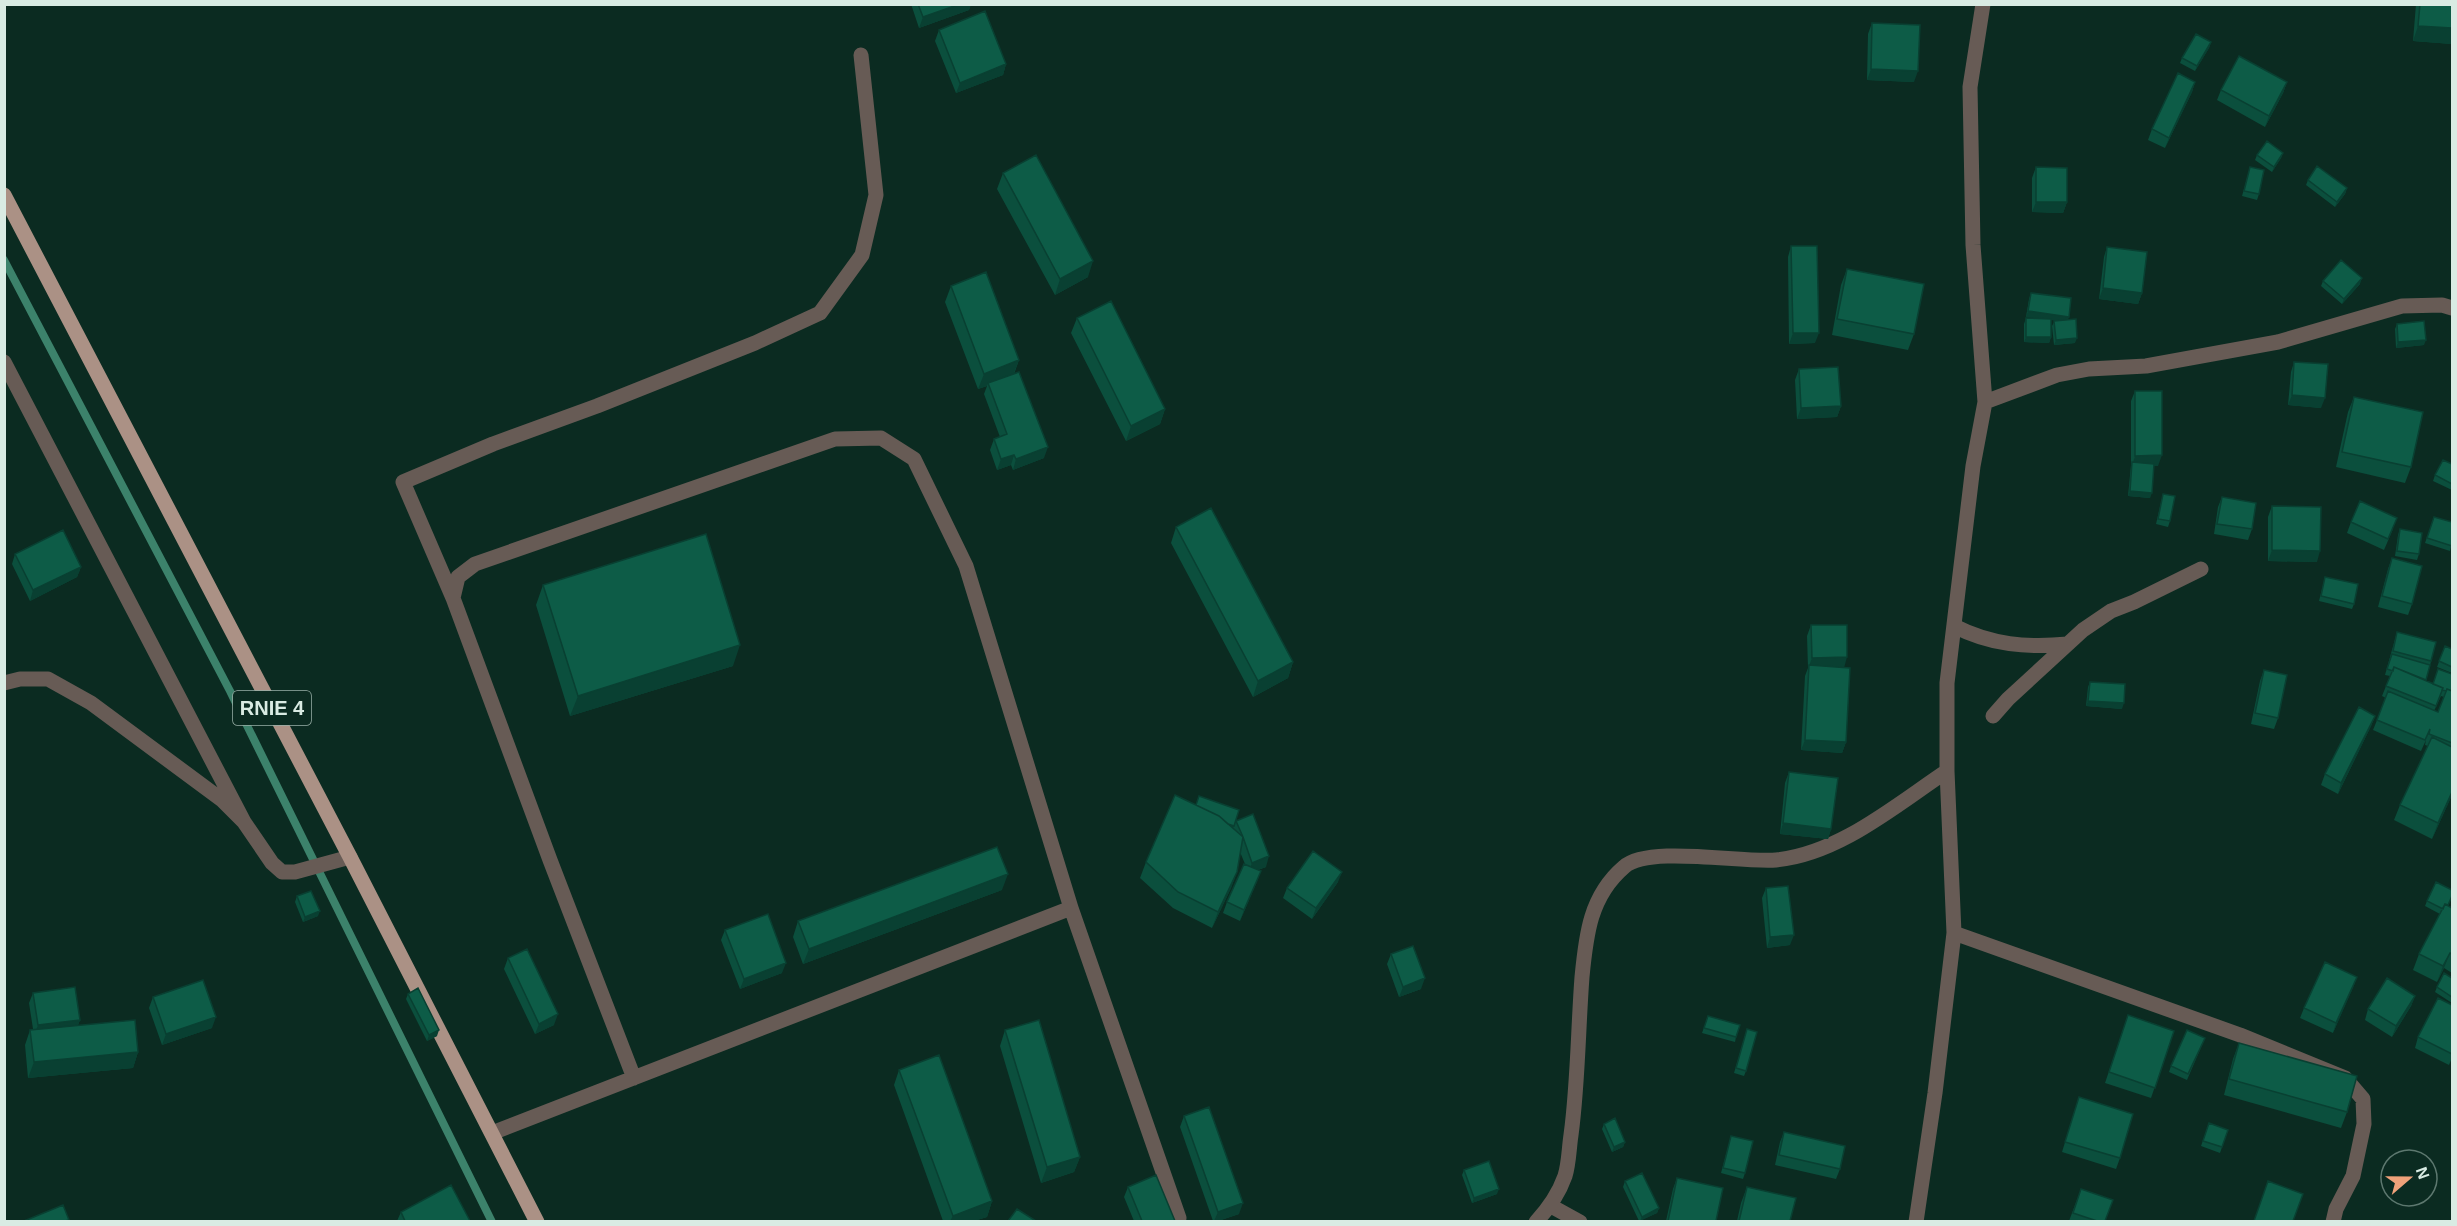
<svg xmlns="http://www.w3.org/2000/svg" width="2457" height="1226" viewBox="0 0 2457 1226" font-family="Arial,sans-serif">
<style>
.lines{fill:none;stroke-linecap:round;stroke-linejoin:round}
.stream{stroke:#3c826b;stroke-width:8}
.minor{stroke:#675b55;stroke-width:15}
.primary{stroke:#ab9185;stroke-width:15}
.wall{fill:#0b4f3d;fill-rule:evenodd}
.shaded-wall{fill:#094032}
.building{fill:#0d5c47;stroke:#094032;stroke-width:1.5}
.labels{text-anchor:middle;stroke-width:4.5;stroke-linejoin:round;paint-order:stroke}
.shield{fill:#0b2b21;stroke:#9bb1a9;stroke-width:1.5}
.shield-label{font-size:20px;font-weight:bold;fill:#d9ebe3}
</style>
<rect width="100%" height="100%" fill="#0b2b21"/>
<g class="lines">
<path class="stream" d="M4,260L230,691L492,1222"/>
<path class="minor" d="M4,362L244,822
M1985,402L2057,375L2089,369L2146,366L2278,342L2402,306L2442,305L2452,308
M453,598L403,482L493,444L597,406L755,343L820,313L862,255L876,195L861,55
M1954,626C1991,645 2027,648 2068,644
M4,683L20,679H48L91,703L222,800L244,822L272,863L282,872H295L350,857
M1993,716L2008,699L2083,630L2111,611L2134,602L2201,569
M1954,933L2240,1035L2345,1078L2363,1099L2364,1124L2353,1176L2336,1209L2333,1222
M634,1078L550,860L453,598L458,577L475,564L835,439L881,438L914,459L966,566L1071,908
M492,1133L1071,908L1179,1218
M1551,1206L1580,1222
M1536,1222C1549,1208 1559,1193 1565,1176C1569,1163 1569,1148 1571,1135C1578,1083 1578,1030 1582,977C1586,935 1590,896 1624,867C1648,845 1741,863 1776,860C1839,854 1896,805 1947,771
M1916,1222L1935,1093L1954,933L1947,771V683L1973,466L1985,402L1973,245L1970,87L1983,4"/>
<path class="primary" d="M4,195L350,857L537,1222"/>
</g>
<path class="wall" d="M911,4H971L969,10L919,28Z
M2416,4H2452V44L2413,41Z
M1872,23L1914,82L1867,80L1868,34Z
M939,30L1006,64L1003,75L956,93L935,41Z
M2211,42L2209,48L2195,71L2180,63L2182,58Z
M2195,82L2192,92L2165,148L2148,140L2152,129Z
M2287,82L2283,93L2265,127L2217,100L2221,90Z
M2283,153L2281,158L2272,172L2255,160L2257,155Z
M2036,167L2067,202L2063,213L2032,212V178Z
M2250,167L2259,194L2257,200L2242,196Z
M1003,173L1088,277L1055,295L997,189Z
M2308,180L2347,188L2345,194L2335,207L2306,185Z
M1791,246L1815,343L1789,344L1788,257Z
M2107,247L2142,293L2138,304L2099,299L2104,257Z
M1847,269L1914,334L1908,350L1832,335L1841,285Z
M2323,281L2360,284L2342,304L2321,286Z
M951,286L1019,360L1014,374L1044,458L1013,470L1011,465L997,470L990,450L994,439L1000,437L984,394L987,386L978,389L945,302Z
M2031,293L2069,317L2068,319L2075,343L2054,345L2052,326L2055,320H2051V337L2049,343L2024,342V324L2026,318H2040L2026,317L2029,299Z
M1077,318L1165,409L1160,424L1126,441L1071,333Z
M2397,324L2424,345L2396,348L2395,329Z
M2294,362L2321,408L2288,405L2291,372Z
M1799,369L1841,406L1837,417L1797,419L1795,380Z
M2135,391L2158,466H2154L2150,498L2128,496L2131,465V401Z
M2354,397L2411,467L2405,483L2336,467L2348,412Z
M2452,464V490L2433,481L2435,475Z
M2163,494L2170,521L2168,527L2156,524Z
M2222,497L2252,529L2248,540L2214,534L2218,507Z
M2272,506L2317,562L2268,561V517Z
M2434,517L2452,543L2450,551L2425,543Z
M2351,522L2393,529L2384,550L2347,533Z
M1176,527L1293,662L1288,678L1253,697L1171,543Z
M2400,529L2419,554L2417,560L2395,556L2398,535Z
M15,554L81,567L77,577L30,601L12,564Z
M2392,558L2412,604L2408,615L2378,607L2388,569Z
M2325,577L2354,604L2352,609L2319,601Z
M543,585L733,666L570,716L536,605Z
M1811,625L1844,667L1846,742L1842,753L1801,750L1805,676L1808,668L1807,636Z
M2397,632L2436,642L2426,681L2433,684L2452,674V795L2432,839L2394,820L2400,805L2428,746L2425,745L2426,740L2421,751L2373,730L2386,698L2382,696L2390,676L2385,675ZM2441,696L2444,697L2438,712L2434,711Z
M2445,646L2452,649V673L2437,667Z
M2264,670L2278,718L2274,729L2251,724L2260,681Z
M2090,682L2122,709L2086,706L2088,687Z
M2375,716L2371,726L2338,794L2321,785L2325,774Z
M1789,772L1831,829L1828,839L1780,834L1785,783Z
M1196,805L1239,810L1233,828L1236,821L1266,867L1258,870L1261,871L1240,921L1223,913L1227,902L1245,864L1240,852L1237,872L1231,888L1212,928L1173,908L1140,878L1146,862Z
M1338,882L1312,919L1283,898L1287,888Z
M1766,888L1790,945L1767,948L1762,898Z
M1002,890L803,964L793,937L798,921Z
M2452,890V897L2448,906L2452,908V973L2444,968L2437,982L2413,970L2419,954L2440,914L2425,906L2427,901Z
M297,896L318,916L303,922L295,902Z
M725,930L782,973L740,989L721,940Z
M1391,954L1421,989L1399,997L1387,964Z
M508,958L554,1025L535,1034L504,969Z
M2357,977L2333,1033L2300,1018L2304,1008Z
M2452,978V1003L2435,992L2437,987Z
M33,993L80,1020L78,1025L138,1052L133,1068L28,1078L25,1045L30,1030L33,1029L29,1003Z
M408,994L437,1036L427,1041L406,999Z
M2415,996L2411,1006L2392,1037L2365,1020L2368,1009Z
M153,997L212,1028L162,1045L149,1008Z
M2452,1005V1058L2449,1065L2415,1048L2418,1037Z
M2128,1015L2174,1031L2151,1098L2105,1083Z
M1708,1016L1736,1037L1735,1042L1702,1033Z
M1747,1029L1746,1071L1744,1076L1734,1073Z
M1005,1030L1080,1157L1074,1172L1041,1183L1000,1046Z
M2205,1038L2187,1080L2169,1072L2171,1066Z
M2239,1043L2347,1112L2341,1128L2224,1095L2233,1059Z
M899,1070L992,1201L987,1217L974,1221H943L894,1085Z
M2079,1097L2120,1158L2116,1169L2062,1152Z
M1184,1116L1239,1214L1218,1221H1213L1180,1127Z
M2209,1123L2228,1130L2220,1153L2201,1146Z
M1604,1124L1625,1142L1623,1147L1612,1152L1602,1129Z
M1784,1132L1840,1169L1836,1179L1775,1165L1780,1142Z
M1731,1136L1745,1173L1743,1179L1721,1173Z
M1464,1170L1497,1194L1472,1203L1462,1175Z
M1677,1178L1716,1221H1666L1673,1189Z
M1625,1181L1659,1208L1657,1213L1639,1221L1623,1187Z
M1128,1187L1175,1221H1134L1124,1197Z
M1747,1187L1790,1221H1737L1741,1203Z
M2081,1189L2105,1221H2069Z
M401,1212L470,1221H397Z"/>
<path class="shaded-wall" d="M960,4H971L969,10L919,28L923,17Z
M2418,26L2452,28V44L2413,41Z
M2211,42L2209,48L2195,71L2197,66Z
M1006,64L1003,75L956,93L960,83Z
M1871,69L1918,71L1914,82L1867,80Z
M2195,82L2192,92L2165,148L2169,138Z
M2287,82L2283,93L2265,127L2269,116Z
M2283,153L2281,158L2272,172L2274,167Z
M2347,188L2345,194L2335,207L2337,202Z
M2036,202H2067L2063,213L2032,212Z
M1093,261L1088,277L1055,295L1060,279Z
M2362,278L2360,284L2342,304L2344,299Z
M2103,288L2142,293L2138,304L2099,299Z
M2028,311L2069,317L2067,322L2026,317Z
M1793,333H1819L1815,343L1789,344Z
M2026,337H2051L2049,343L2024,342Z
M2077,338L2075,343L2054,345L2056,340Z
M2426,340L2424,345L2396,348L2398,342Z
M1019,360L1013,375L988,383L987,386L978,389L984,374Z
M2292,395L2325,398L2321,408L2288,405Z
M1841,406L1837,417L1797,419L1801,408Z
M1165,409L1160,424L1126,441L1131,426Z
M1048,447L1044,458L1013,470L1016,459Z
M1014,455L1011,465L997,470L1001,459Z
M2162,455L2158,466H2132L2135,456Z
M2130,491L2152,493L2150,498L2128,496Z
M2272,550L2320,551L2317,562L2268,561Z
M81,567L77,577L30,601L33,590Z
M740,645L733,666L570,716L578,696Z
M1847,657L1844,668L1809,666L1812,658Z
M1293,662L1288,678L1253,697L1258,681Z
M2088,701L2124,703L2122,709L2086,706Z
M2375,716L2371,726L2338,794L2341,783Z
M1805,740L1846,742L1842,753L1801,750Z
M2452,792V795L2432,839L2438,823Z
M1783,823L1831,829L1828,839L1780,834Z
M1269,856L1266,867L1248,873L1252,863Z
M1261,871L1257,882L1240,921L1244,910Z
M1237,872L1231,888L1212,928L1218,912Z
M1342,872L1338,882L1312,919L1316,908Z
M1008,874L1002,890L803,964L809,949Z
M320,911L318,916L303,922L305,917Z
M1794,935L1790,945L1767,948L1770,937Z
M2450,953L2444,968L2437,982L2443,966Z
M786,963L782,973L740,989L744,979Z
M2357,977L2353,988L2333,1033L2336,1023Z
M1425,978L1421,989L1399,997L1403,987Z
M2415,996L2411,1006L2392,1037L2396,1026Z
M558,1014L554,1025L535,1034L539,1024Z
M216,1017L212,1028L162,1045L166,1034Z
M80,1020L76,1030L34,1036L38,1025Z
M439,1030L437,1036L427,1041L429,1035Z
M138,1052L133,1068L28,1078L34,1062Z
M1625,1142L1623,1147L1612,1152L1614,1147Z
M1080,1157L1074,1172L1041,1183L1047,1167Z
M1499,1189L1497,1194L1472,1203L1474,1198Z
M992,1201L987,1217L974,1221H950L953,1216Z
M1243,1203L1239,1214L1218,1221H1214L1218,1212Z
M1659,1208L1657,1213L1640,1221L1642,1217Z"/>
<path class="building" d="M918,4H960L923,17Z
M2420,4H2452V28L2418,26Z
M985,11L1006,64L960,83L939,30Z
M1872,23L1920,25L1918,71L1871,69Z
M2196,34L2211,42L2197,66L2182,58Z
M2239,56L2287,82L2269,116L2221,90Z
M2178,73L2195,82L2169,138L2152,129Z
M2267,141L2283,153L2274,167L2257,155Z
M1036,155L1093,261L1060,279L1003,173Z
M2317,166L2347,188L2337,202L2308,180Z
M2036,167L2067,168V202H2036Z
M2250,167L2264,170L2259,194L2244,191Z
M1791,246H1817L1819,333H1793Z
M2107,247L2147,252L2142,293L2103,288Z
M2341,260L2362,278L2344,299L2323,281Z
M1847,269L1924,284L1914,334L1837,319Z
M986,272L1019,360L984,374L951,286Z
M2031,293L2071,298L2069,317L2028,311Z
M1111,301L1165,409L1131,426L1077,318Z
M2026,318L2051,319V337H2026Z
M2076,319L2077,338L2056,340L2054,321Z
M2424,321L2426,340L2398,342L2397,324Z
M2294,362L2328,364L2325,398L2292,395Z
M1838,367L1841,406L1801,408L1799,369Z
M1019,372L1048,447L1016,459L1014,455L1001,459L994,439L1007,434L988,383Z
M2135,391H2162V455L2135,456Z
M2354,397L2423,412L2411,467L2342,452Z
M2443,460L2452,464V484L2435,475Z
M2132,462L2154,464L2152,493L2130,491Z
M2163,494L2175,496L2170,521L2158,519Z
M2222,497L2256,503L2252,529L2217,524Z
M2360,501L2397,518L2388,539L2351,522Z
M2272,506L2321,507L2320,551L2272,550Z
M1211,508L1293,662L1258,681L1176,527Z
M2434,517L2452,522V546L2427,538Z
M2400,529L2422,533L2419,554L2397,551Z
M63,530L81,567L33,590L15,554Z
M706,534L740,645L578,696L543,585Z
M2392,558L2422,566L2412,604L2382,596Z
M2325,577L2358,584L2354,604L2321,596Z
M1811,625H1847V657L1812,658Z
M2397,632L2436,642L2431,661L2393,651Z
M2445,646L2452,649V667L2439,661Z
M2392,654L2430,665L2426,680L2394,667L2393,671L2387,669Z
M1809,665L1850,668L1846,742L1805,740Z
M2394,667L2443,688L2436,706L2386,686Z
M2438,669L2452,674V691L2447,689L2446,691L2442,690L2443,688L2433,684Z
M2264,670L2287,675L2278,718L2255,713Z
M2090,682L2125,684L2124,703L2088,701Z
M2447,689L2452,691V743L2429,734L2430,729L2425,740L2377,720L2388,691L2438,712Z
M2359,707L2375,716L2341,783L2325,774Z
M2432,737L2452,747V792L2438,823L2400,805Z
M1789,772L1838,778L1831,829L1783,823Z
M1175,795L1219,816L1243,837L1237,872L1218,912L1178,892L1146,862Z
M1199,796L1239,810L1234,826L1228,824L1219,816L1196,805Z
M1253,814L1269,856L1252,863L1243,837L1236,821Z
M997,847L1008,874L809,949L798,921Z
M1313,851L1342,872L1316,908L1287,888Z
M1244,864L1261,871L1244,910L1227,902Z
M2436,882L2452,890V896L2448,905L2445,904L2443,909L2427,901Z
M1788,886L1794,935L1770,937L1766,888Z
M311,891L320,911L305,917L297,896Z
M2445,904L2452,908V954L2450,953L2443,966L2419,954Z
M768,914L786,963L744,979L725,930Z
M1413,946L1425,978L1403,987L1391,954Z
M527,949L558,1014L539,1024L508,958Z
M2325,962L2357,977L2336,1023L2304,1008Z
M2444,973L2452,978V997L2437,987Z
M2387,978L2415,996L2396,1026L2368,1009Z
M203,980L216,1017L166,1034L153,997Z
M75,987L80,1020L38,1025L33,993Z
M418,988L439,1030L429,1035L408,994Z
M2438,998L2452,1005V1054L2418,1037Z
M2128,1015L2174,1031L2155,1088L2109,1072Z
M1708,1016L1740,1025L1736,1037L1704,1028Z
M135,1020L138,1052L34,1062L30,1030Z
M1039,1020L1080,1157L1047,1167L1005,1030Z
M1747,1029L1757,1032L1746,1071L1736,1068Z
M2187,1030L2205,1038L2188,1074L2171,1066Z
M2239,1043L2357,1076L2347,1112L2229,1079Z
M939,1055L992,1201L953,1216L899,1070Z
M2079,1097L2133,1114L2120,1158L2065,1142Z
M1209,1107L1243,1203L1218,1212L1184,1116Z
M1615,1118L1625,1142L1614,1147L1604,1124Z
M2209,1123L2228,1130L2222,1147L2203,1141Z
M1784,1132L1845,1146L1840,1169L1779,1155Z
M1731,1136L1753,1141L1745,1173L1723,1168Z
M1489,1161L1499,1189L1474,1198L1464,1170Z
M1642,1173L1659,1208L1642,1217L1625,1181Z
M1156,1175L1175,1221H1142L1128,1187Z
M1677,1178L1723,1188L1716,1221H1668Z
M2268,1181L2303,1194L2293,1221H2254Z
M451,1185L470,1221H405L401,1212Z
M1747,1187L1796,1198L1790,1221H1739Z
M2081,1189L2113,1200L2105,1221H2097L2073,1213Z
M63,1205L69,1220L65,1221H24Z
M1017,1209L1036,1221H1008Z"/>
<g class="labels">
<rect class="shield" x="233" y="691" width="78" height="34" rx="4.5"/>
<g class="shield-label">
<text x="272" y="715">RNIE 4</text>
</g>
</g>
<rect width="2457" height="1226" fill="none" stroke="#d9ebe3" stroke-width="12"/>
<g transform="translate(2409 1178) rotate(70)"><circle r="28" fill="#0b2b21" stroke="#5d786f" stroke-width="1.5"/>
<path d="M0-4.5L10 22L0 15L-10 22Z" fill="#f0a27a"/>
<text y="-9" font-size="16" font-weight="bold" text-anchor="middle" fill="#d9ebe3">N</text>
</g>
</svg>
